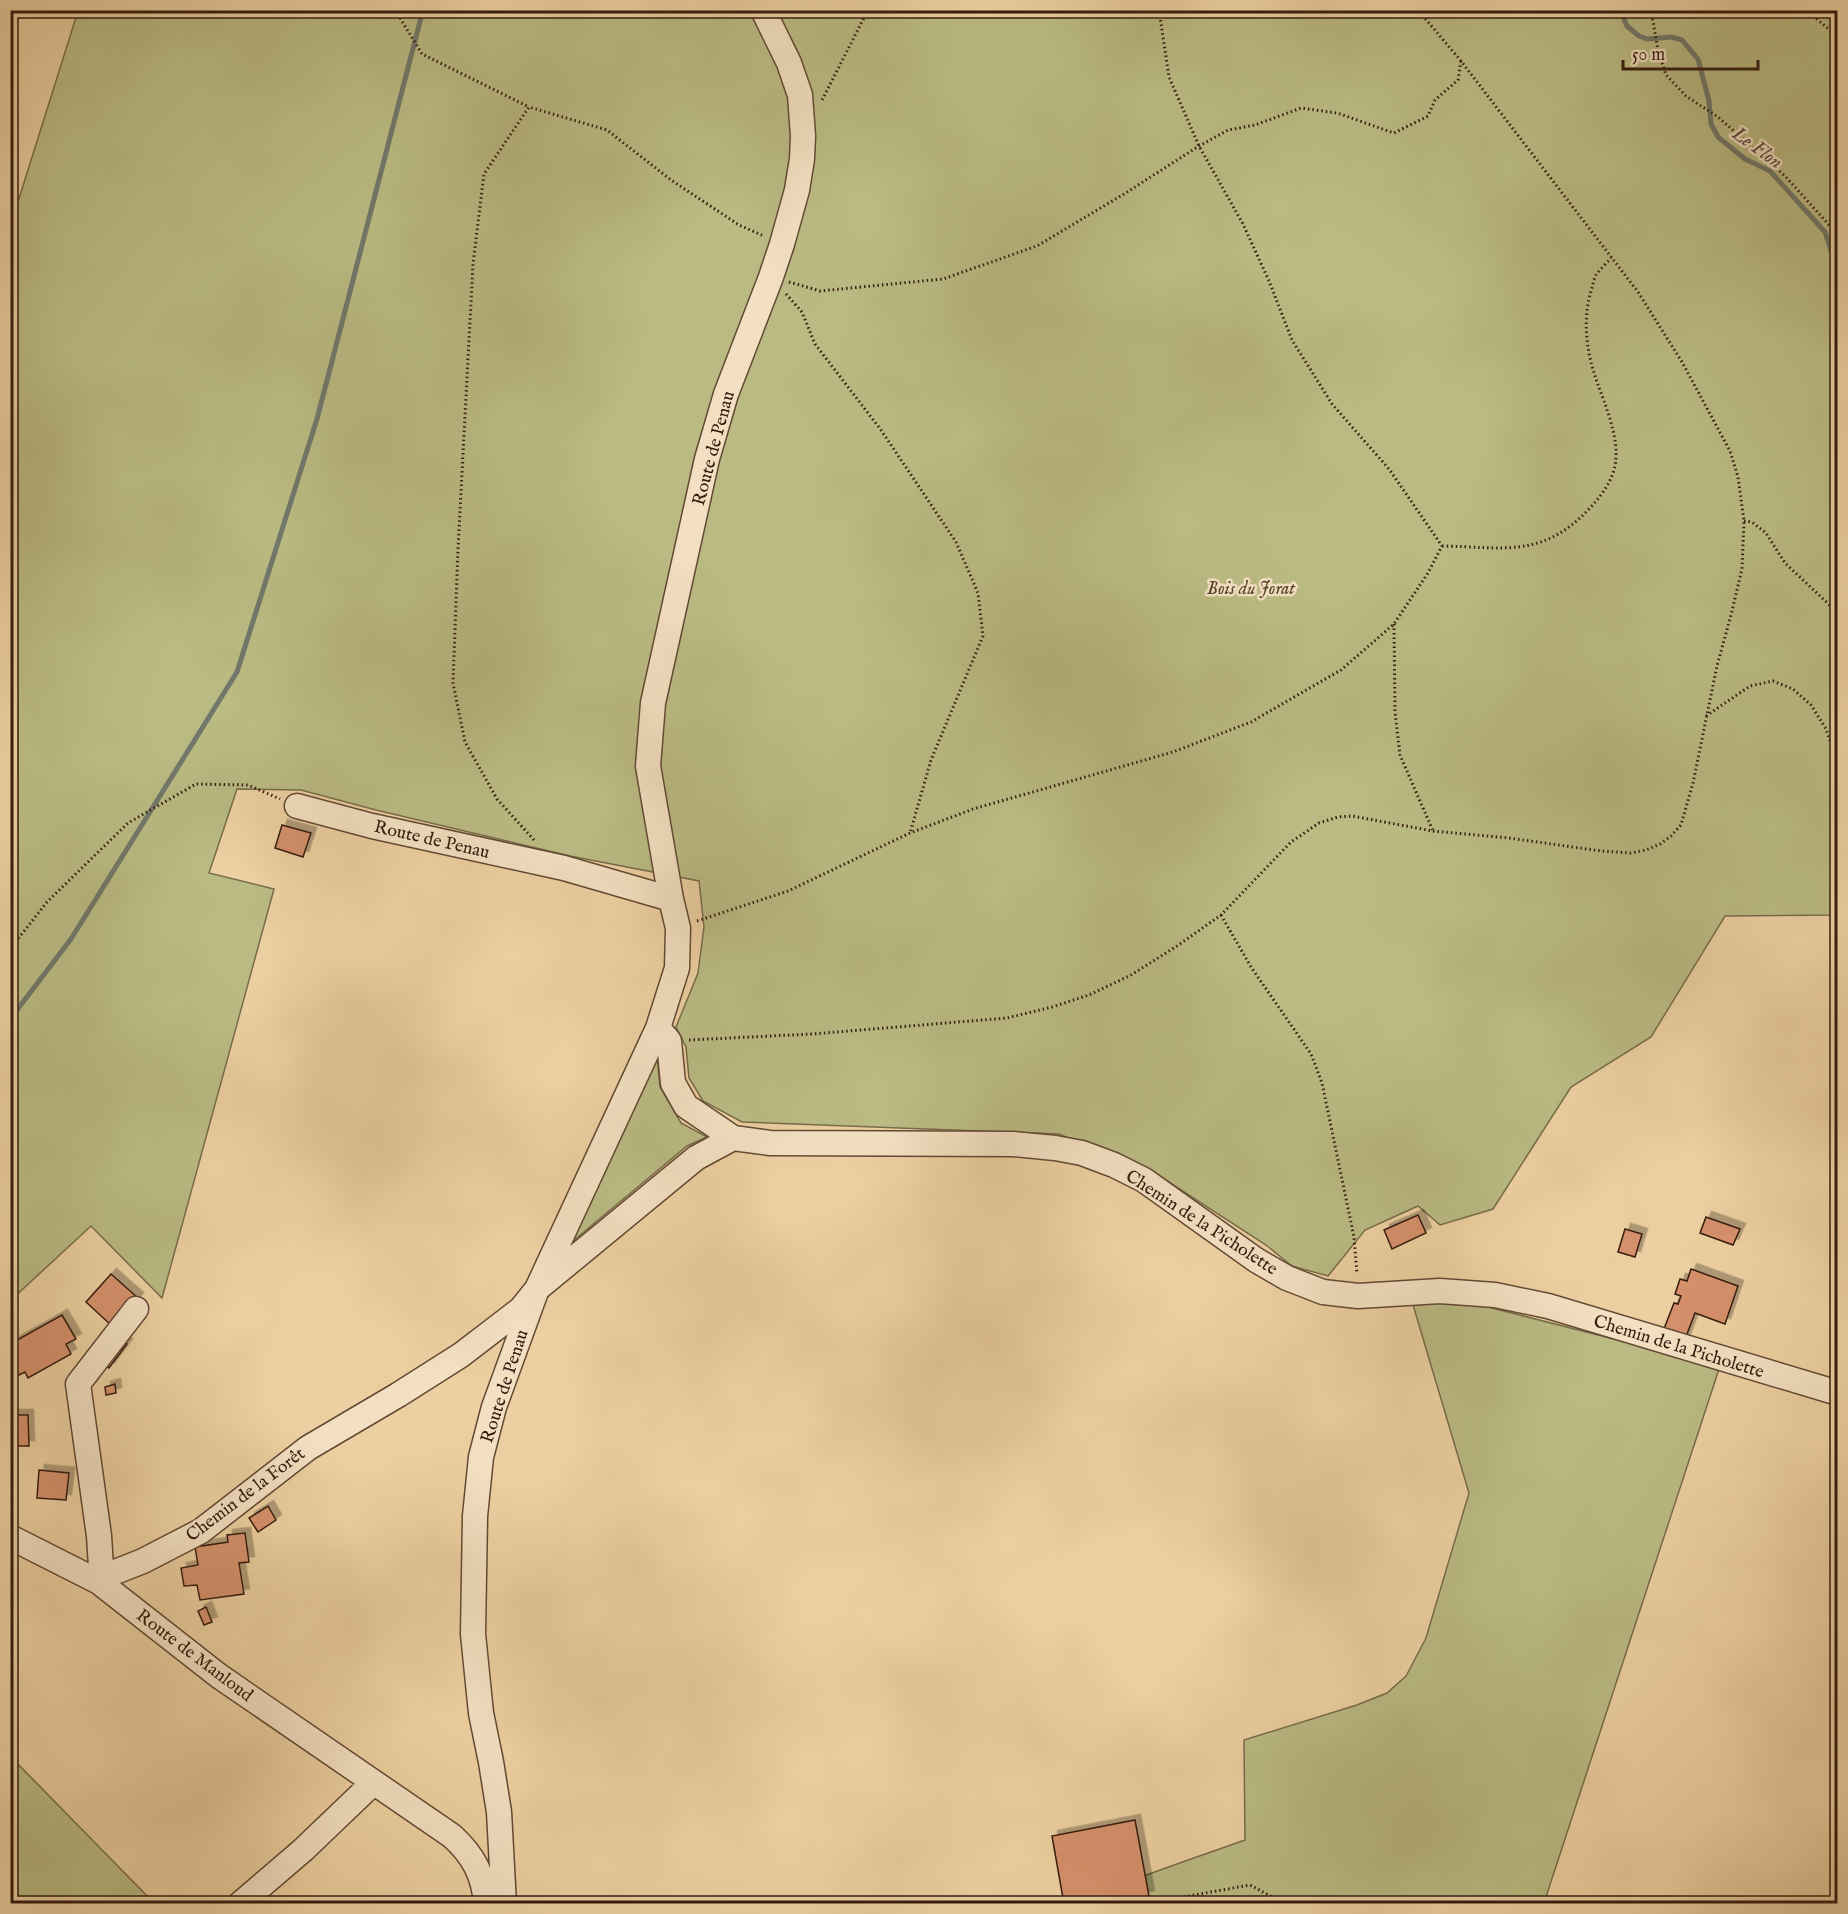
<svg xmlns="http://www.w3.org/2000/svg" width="1848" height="1914" viewBox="0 0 1848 1914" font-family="'IM FELL English',serif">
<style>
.green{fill:#babb83;stroke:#786c4a;stroke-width:1.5}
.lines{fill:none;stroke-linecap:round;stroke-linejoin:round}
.stream{stroke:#71786b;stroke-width:5}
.building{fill:#d5916c;stroke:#351c10;stroke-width:1.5;filter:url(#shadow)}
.minor-casing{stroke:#634934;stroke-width:27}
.path{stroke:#351c10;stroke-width:3;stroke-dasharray:1.5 3;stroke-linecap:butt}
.minor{stroke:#f3e0c2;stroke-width:24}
.labels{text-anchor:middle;stroke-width:5;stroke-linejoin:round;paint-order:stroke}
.street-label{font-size:18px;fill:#351c10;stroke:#f3e0c2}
.park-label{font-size:18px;font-style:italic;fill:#56442d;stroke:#f3e0c2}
.water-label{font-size:20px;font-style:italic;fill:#534a3d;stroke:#f3e0c2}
</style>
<defs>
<filter id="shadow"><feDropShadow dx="5.5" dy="-5.5" stdDeviation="0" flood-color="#0004"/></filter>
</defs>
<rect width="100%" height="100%" fill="#edd0a1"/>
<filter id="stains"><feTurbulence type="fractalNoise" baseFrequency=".00333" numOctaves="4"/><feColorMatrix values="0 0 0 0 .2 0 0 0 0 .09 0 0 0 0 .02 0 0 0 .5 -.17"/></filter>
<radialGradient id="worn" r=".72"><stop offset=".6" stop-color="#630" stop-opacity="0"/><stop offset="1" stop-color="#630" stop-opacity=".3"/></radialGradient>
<path class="green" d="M78,11H1837V915L1725,916L1651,1037L1571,1087L1493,1209L1440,1225L1418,1206L1365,1230L1328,1276L1292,1266L1266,1245L1155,1173L1059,1134L742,1122L703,1101L689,1078L686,1047L676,1027L698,973L704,927L699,881L570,856L376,810L301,790L237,789L209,873L274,889L162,1298L91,1226L11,1300V235L16,208Z
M657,1056L660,1087L681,1123L707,1137L687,1146L567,1246Z
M1437,1294L1720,1366L1544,1903L1078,1904C1132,1878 1189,1860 1245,1840L1244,1740L1357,1705L1387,1693L1406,1676L1426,1638L1469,1493L1411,1298Z
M11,1757L154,1903H11Z"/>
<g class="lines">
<path class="stream" d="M1620,10L1627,26L1639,36L1647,39L1671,37L1682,40L1698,59L1709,101L1711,124L1718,137L1745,159L1770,171L1825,232L1838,272
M10,1019L71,939L237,672L317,419L423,10"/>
</g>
<path class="building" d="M282,825L311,833L303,857L275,848Z
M1418,1215L1426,1233L1392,1249L1384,1230Z
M1706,1217L1740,1229L1733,1245L1700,1233Z
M1625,1229L1642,1234L1635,1257L1618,1252Z
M1691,1269L1738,1286L1725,1324L1695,1313L1684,1342L1662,1334L1674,1303L1678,1304L1681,1296L1675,1294L1680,1279L1687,1281Z
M111,1274L138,1298L112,1326L86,1302Z
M62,1315L76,1339L66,1344L71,1354L28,1378L25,1372L15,1377L10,1370V1344Z
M120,1339L127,1344L109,1368L101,1363Z
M115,1384L116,1393L106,1395L105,1387Z
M10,1415H28L29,1446H10Z
M39,1470L69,1473L66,1500L37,1498Z
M268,1506L276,1520L258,1532L249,1518Z
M245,1533L249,1562L239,1563L244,1594L200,1600L197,1585L184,1586L181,1568L198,1565L195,1547L228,1542L227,1535Z
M206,1607L212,1622L204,1625L198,1611Z
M1135,1820L1149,1896L1110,1904H1064L1052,1836Z"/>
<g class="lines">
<g class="minor-casing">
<path id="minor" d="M297,806L372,826L564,868L671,899L678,928L677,968L658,1028L537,1289L494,1407L481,1457L475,1516L473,1634L481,1713L491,1762L499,1812L504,1904
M671,899L648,766L653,703L707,459L726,394L771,277L782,244L797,190L802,159L803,136L800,95L789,63L763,10
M658,1028L669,1041L673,1083L686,1106L733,1138L770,1143L1013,1144L1055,1148L1082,1153L1114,1165L1144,1180L1256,1260L1287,1278L1323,1292L1358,1296L1440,1291L1495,1295L1548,1306L1838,1393
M10,1537L99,1582L219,1676L452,1836C473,1855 484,1875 486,1904
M99,1582L110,1574L143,1561L201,1531L308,1448L398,1395L461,1355L521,1309L537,1289L696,1158L733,1138
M99,1582L101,1567L99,1536L78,1384L136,1309
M240,1904L303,1850L373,1783"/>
</g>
<path class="path" d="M389,10L400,18L422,54L529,107
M1651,10L1658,50L1666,75L1686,96L1718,117L1785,176L1830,226L1838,240
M1806,10L1831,31L1838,30
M822,100L868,10
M789,282L820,291L943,279L1037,246L1124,194L1199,146L1228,130L1255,125L1301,108L1337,113L1394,133L1428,116L1435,100L1458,80L1461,61
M786,294L802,312L815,344L881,430L956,542L978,593L983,636L931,760L910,833
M1744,521L1752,522L1766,533L1785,563L1838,613
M1442,546C1505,547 1542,559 1590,508C1603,494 1616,476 1616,456C1617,433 1605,404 1597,382C1586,351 1582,318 1592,288C1593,284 1594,278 1596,275C1600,269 1607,263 1611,258
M1394,624L1395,712L1400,755L1433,831
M1706,716L1750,686L1773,681L1793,689L1811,705L1826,729L1838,765
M534,840L497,799L465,742L453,683L458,549L473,264L484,174L529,107L607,130L671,180L739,225L764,236
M1221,915L1251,967L1311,1054L1322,1083L1354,1237L1357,1274
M697,921L788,891L910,833L973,809L1173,752L1251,722L1341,670L1394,624L1428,573L1442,546L1389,469L1332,404L1292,340L1269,281L1243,224L1199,146L1169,77L1159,10
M10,949L47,902L128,823L196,784L248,785L280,799
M689,1040L812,1034L1007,1018L1052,1007L1089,995L1131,975L1177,946L1221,915L1291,842L1319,823L1338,817L1352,816L1433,831L1509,838L1601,851L1631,853L1646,850L1660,844L1671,836L1681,825L1693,783L1717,666L1731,615L1742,569L1744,521L1738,477L1730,451L1682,362L1638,292L1461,61L1418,10
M1144,1904L1250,1885L1285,1904"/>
<use href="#minor" class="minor"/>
</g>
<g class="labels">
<g class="street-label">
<text transform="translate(713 448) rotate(-75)" y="6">Route de Penau</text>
<text transform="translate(432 839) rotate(13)" y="6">Route de Penau</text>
<text transform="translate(1202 1222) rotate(33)" y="6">Chemin de la Picholette</text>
<text transform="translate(1679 1346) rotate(17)" y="6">Chemin de la Picholette</text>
<text transform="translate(504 1386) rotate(-72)" y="6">Route de Penau</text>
<text transform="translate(245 1494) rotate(-37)" y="6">Chemin de la Forêt</text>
<text transform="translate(195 1655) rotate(37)" y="6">Route de Manloud</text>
</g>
<g class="park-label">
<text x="1251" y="594">Bois du Jorat</text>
</g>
<g class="water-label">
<text transform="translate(1758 147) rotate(36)" y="7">Le Flon</text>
</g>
</g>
<rect width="1848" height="1914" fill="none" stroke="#edd0a1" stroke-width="36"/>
<rect x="12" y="12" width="1824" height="1890" fill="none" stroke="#351c10" stroke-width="3"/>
<rect x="18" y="18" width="1812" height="1878" fill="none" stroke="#351c10" stroke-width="1.5"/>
<path d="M1623 60v9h135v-9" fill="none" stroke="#351c10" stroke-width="3"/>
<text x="1632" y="60" font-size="18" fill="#351c10" stroke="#f3e0c2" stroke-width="4.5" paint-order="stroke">50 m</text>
<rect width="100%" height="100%" filter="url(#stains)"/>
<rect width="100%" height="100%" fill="url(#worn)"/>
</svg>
